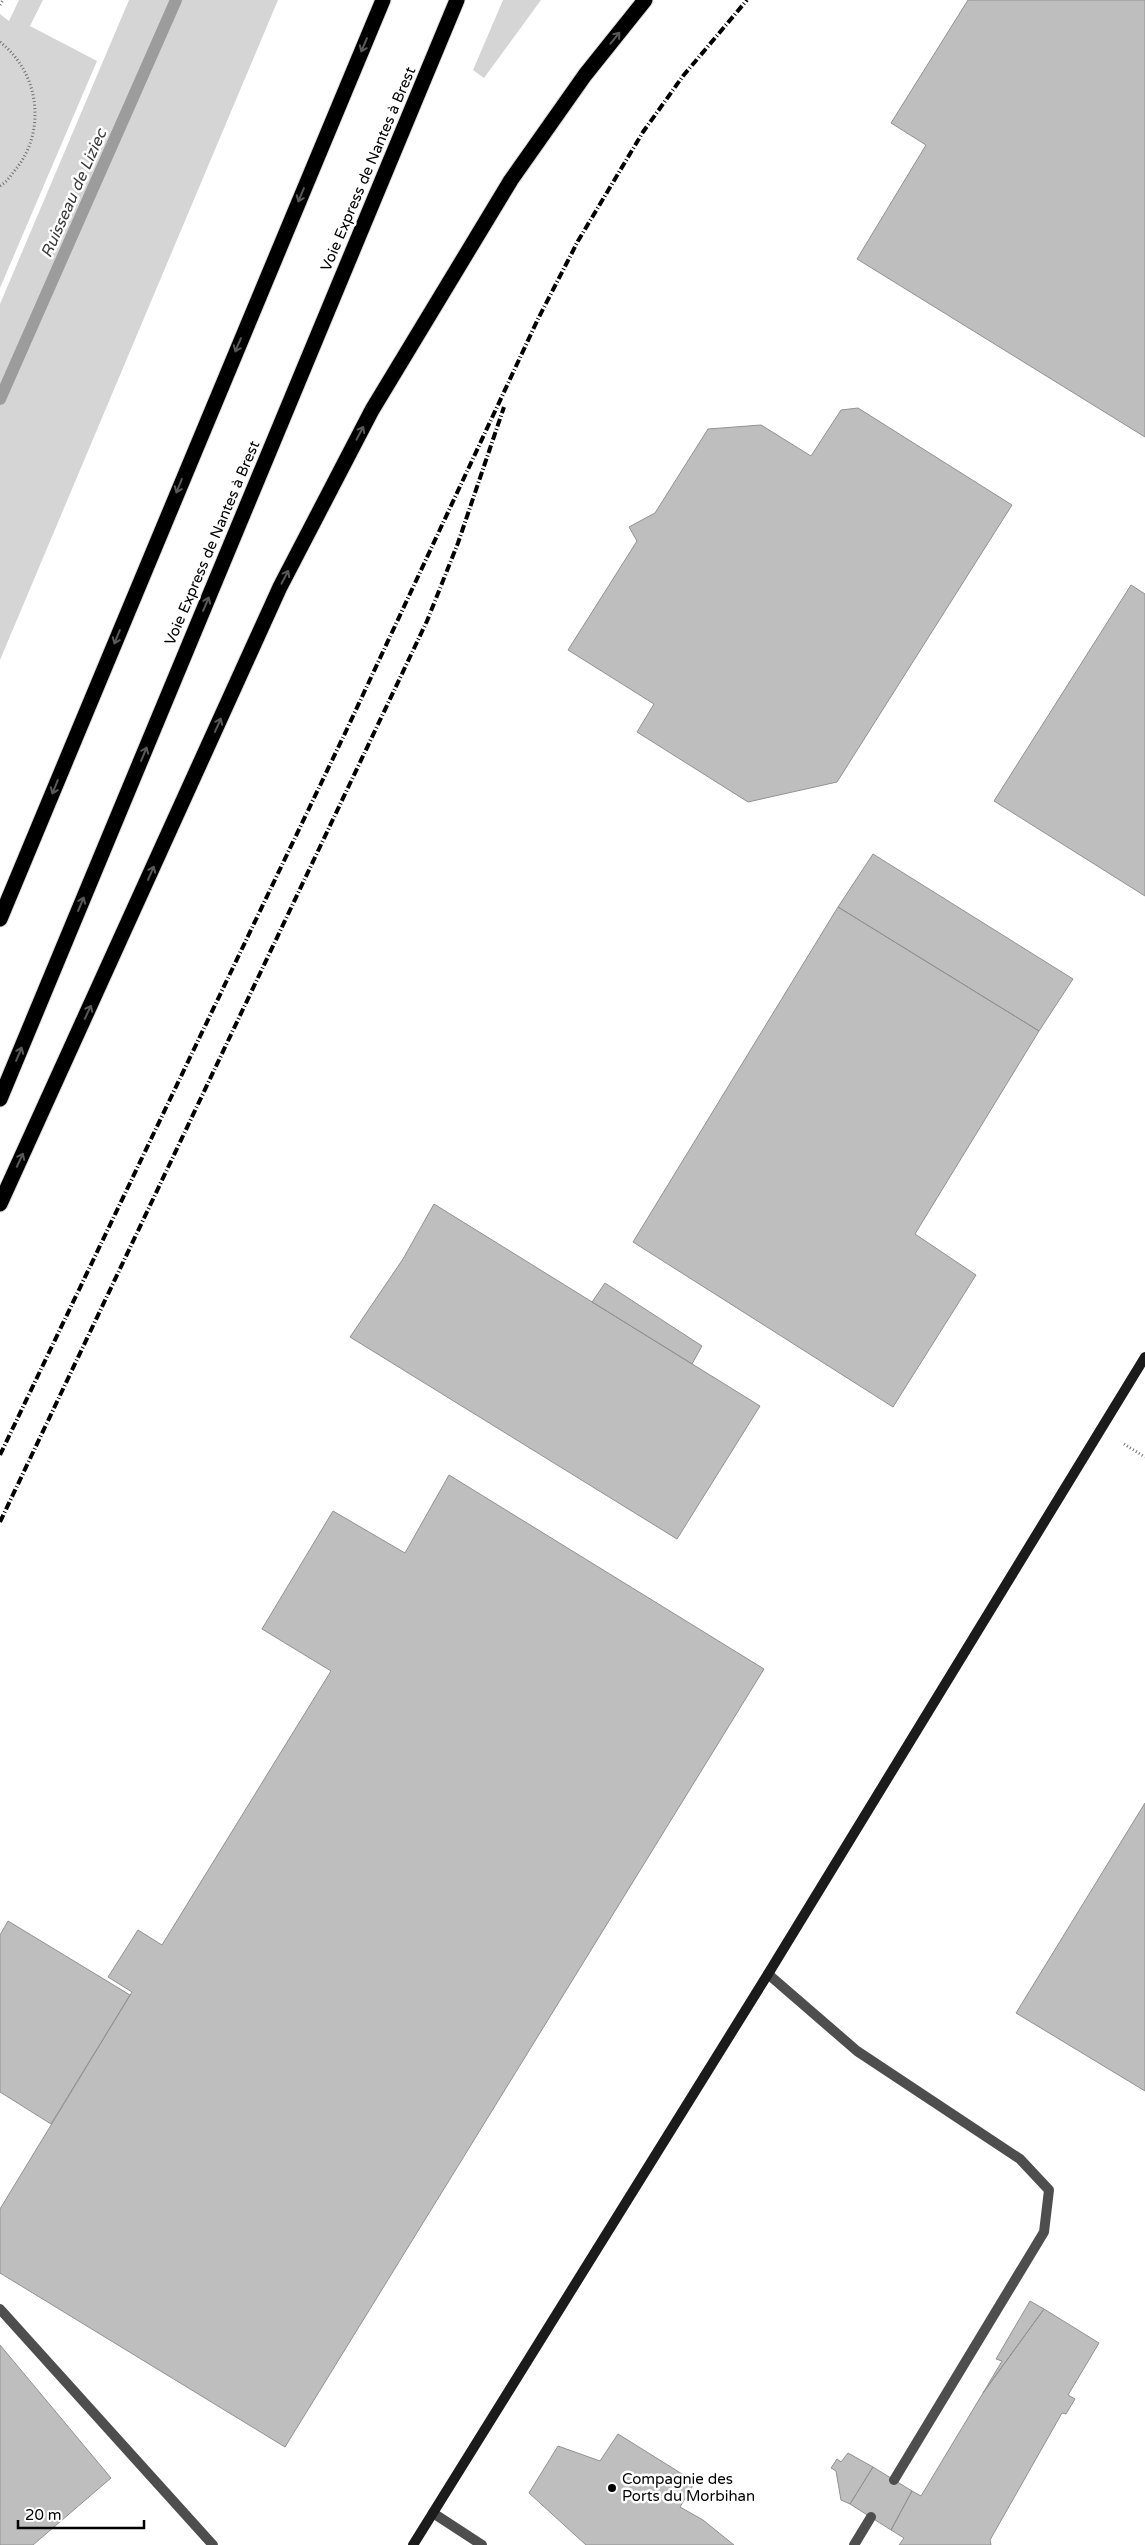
<svg xmlns="http://www.w3.org/2000/svg" width="1145" height="2545" viewBox="0 0 1145 2545" font-family="'Varela Round',sans-serif">
<style>
.green{fill:#d5d5d5}
.lines{fill:none;stroke-linecap:round;stroke-linejoin:round}
.stream{stroke:#9c9c9c;stroke-width:12}
.building{fill:#bebebe;stroke:#929292}
.highway-casing{stroke:#dbdbdb;stroke-width:17}
.path{stroke:#707070;stroke-width:3;stroke-dasharray:1 2.5;stroke-linecap:butt}
.lane{stroke:#4e4e4e;stroke-width:10}
.secondary{stroke:#1b1b1b;stroke-width:10}
.highway{stroke:#000;stroke-width:15}
.rail{stroke:#000;stroke-width:4;stroke-dasharray:8 2.5 1 2.5;stroke-linecap:butt}
.oneway{stroke:#595959}
.poi-dot{fill:#000;stroke:#fff;stroke-width:2}
.labels{text-anchor:middle;stroke-width:5;stroke-linejoin:round;paint-order:stroke}
.street-label{font-size:15px;fill:#000;stroke:#fff}
.poi-label{font-size:15px;fill:#000;stroke:#fff;text-anchor:start}
.water-label{font-size:16px;font-style:italic;fill:#3d3d3d;stroke:#fff}
</style>
<rect width="100%" height="100%" fill="#fff"/>
<path class="green" d="M19,0H43L30,26L97,61L0,288V14L9,21Z
M129,0H278L0,660V304Z
M503,0H541L484,78L473,70Z"/>
<g class="lines">
<path class="stream" d="M0,399L176,0"/>
</g>
<path class="building" d="M968,0H1145V437L857,259L926,145L891,123Z
M858,408L1012,505L837,782L748,802L637,732L654,704L568,650L637,541L629,527L655,513L708,429L761,425L811,456L841,410Z
M1131,585L1145,594V896L994,801Z
M873,854L1073,979L1039,1031L838,907Z
M838,907L1039,1031L915,1234L976,1275L893,1407L633,1242Z
M434,1204L760,1406L677,1539L350,1337L403,1259Z
M605,1283L702,1346L692,1364L592,1302Z
M449,1475L764,1669L285,2447L0,2273V2209L132,1992L108,1977L138,1930L162,1945L331,1671L262,1629L333,1511L405,1553Z
M1145,1803V2091L1016,2013Z
M8,1921L130,1995L51,2124L0,2092V1935Z
M1030,2301L1044,2309L983,2393L1002,2361L996,2359Z
M1044,2309L1099,2343L1068,2395L1075,2399L1066,2414L1062,2413L990,2540L991,2545H899L904,2538L891,2530L912,2491L921,2496L983,2393Z
M0,2345L111,2478L33,2545H0Z
M618,2434L695,2482L680,2507L703,2520L734,2545H586L529,2493L558,2446L600,2461Z
M848,2453L873,2467L850,2504L841,2500L836,2471L831,2468L837,2459L841,2462Z
M873,2467L912,2491L891,2530L850,2504Z"/>
<g class="lines">
<g class="highway-casing">
<path id="highway" d="M0,919L383,0
M0,1099L457,0
M0,1204L280,587L372,410L511,180L585,75L645,0"/>
</g>
<path class="path" d="M0,5L3,0
M0,42C39,72 47,130 16,169C11,175 7,182 0,186
M1124,1444L1145,1457"/>
<path class="lane" d="M768,1974L857,2051L1020,2159L1049,2190L1044,2232L894,2480
M0,2309L213,2545
M433,2513L482,2545
M854,2545L871,2517"/>
<path class="secondary" d="M413,2545L768,1974L1145,1357"/>
<use href="#highway" class="highway"/>
<path class="rail" d="M0,1455L347,729L538,319L578,241L643,132L683,76L747,0
M0,1522L427,621L458,543L504,407"/>
</g>
<defs><path id="oneway-shaft" d="M-6 0H5M1.5-3L5.5 0L1.5 3" fill="none" stroke-width="1.6" stroke-linecap="round" stroke-linejoin="round" transform="scale(1.25)"/></defs>
<g class="oneway">
<use href="#oneway-shaft" transform="translate(615 38) rotate(-51)"/>
<use href="#oneway-shaft" transform="translate(364 45) rotate(113)"/>
<use href="#oneway-shaft" transform="translate(301 195) rotate(113)"/>
<use href="#oneway-shaft" transform="translate(238 345) rotate(113)"/>
<use href="#oneway-shaft" transform="translate(360 433) rotate(-62)"/>
<use href="#oneway-shaft" transform="translate(179 486) rotate(112)"/>
<use href="#oneway-shaft" transform="translate(285 577) rotate(-62)"/>
<use href="#oneway-shaft" transform="translate(206 604) rotate(-67)"/>
<use href="#oneway-shaft" transform="translate(117 637) rotate(112)"/>
<use href="#oneway-shaft" transform="translate(218 725) rotate(-66)"/>
<use href="#oneway-shaft" transform="translate(144 754) rotate(-67)"/>
<use href="#oneway-shaft" transform="translate(55 787) rotate(112)"/>
<use href="#oneway-shaft" transform="translate(151 873) rotate(-66)"/>
<use href="#oneway-shaft" transform="translate(81 904) rotate(-67)"/>
<use href="#oneway-shaft" transform="translate(88 1012) rotate(-65)"/>
<use href="#oneway-shaft" transform="translate(19 1054) rotate(-67)"/>
<use href="#oneway-shaft" transform="translate(20 1160) rotate(-65)"/>
</g>
<circle class="poi-dot" cx="612" cy="2488" r="5"/>
<g class="labels">
<g class="street-label">
<text transform="translate(368 169) rotate(-67)" y="5">Voie Express de Nantes à Brest</text>
<text transform="translate(212 543) rotate(-67)" y="5">Voie Express de Nantes à Brest</text>
</g>
<g class="poi-label">
<text x="622" y="2484">Compagnie des<tspan x="622" dy="17">Ports du Morbihan</tspan></text>
</g>
<g class="water-label">
<text transform="translate(73 193) rotate(-66)" y="6">Ruisseau de Liziec</text>
</g>
</g>
<path d="M18 2520v8h126v-8" fill="none" stroke="#000000" stroke-width="2.5"/>
<text x="25" y="2520" font-size="15" fill="#000000" stroke="#ffffff" stroke-width="4" paint-order="stroke">20 m</text>
</svg>
